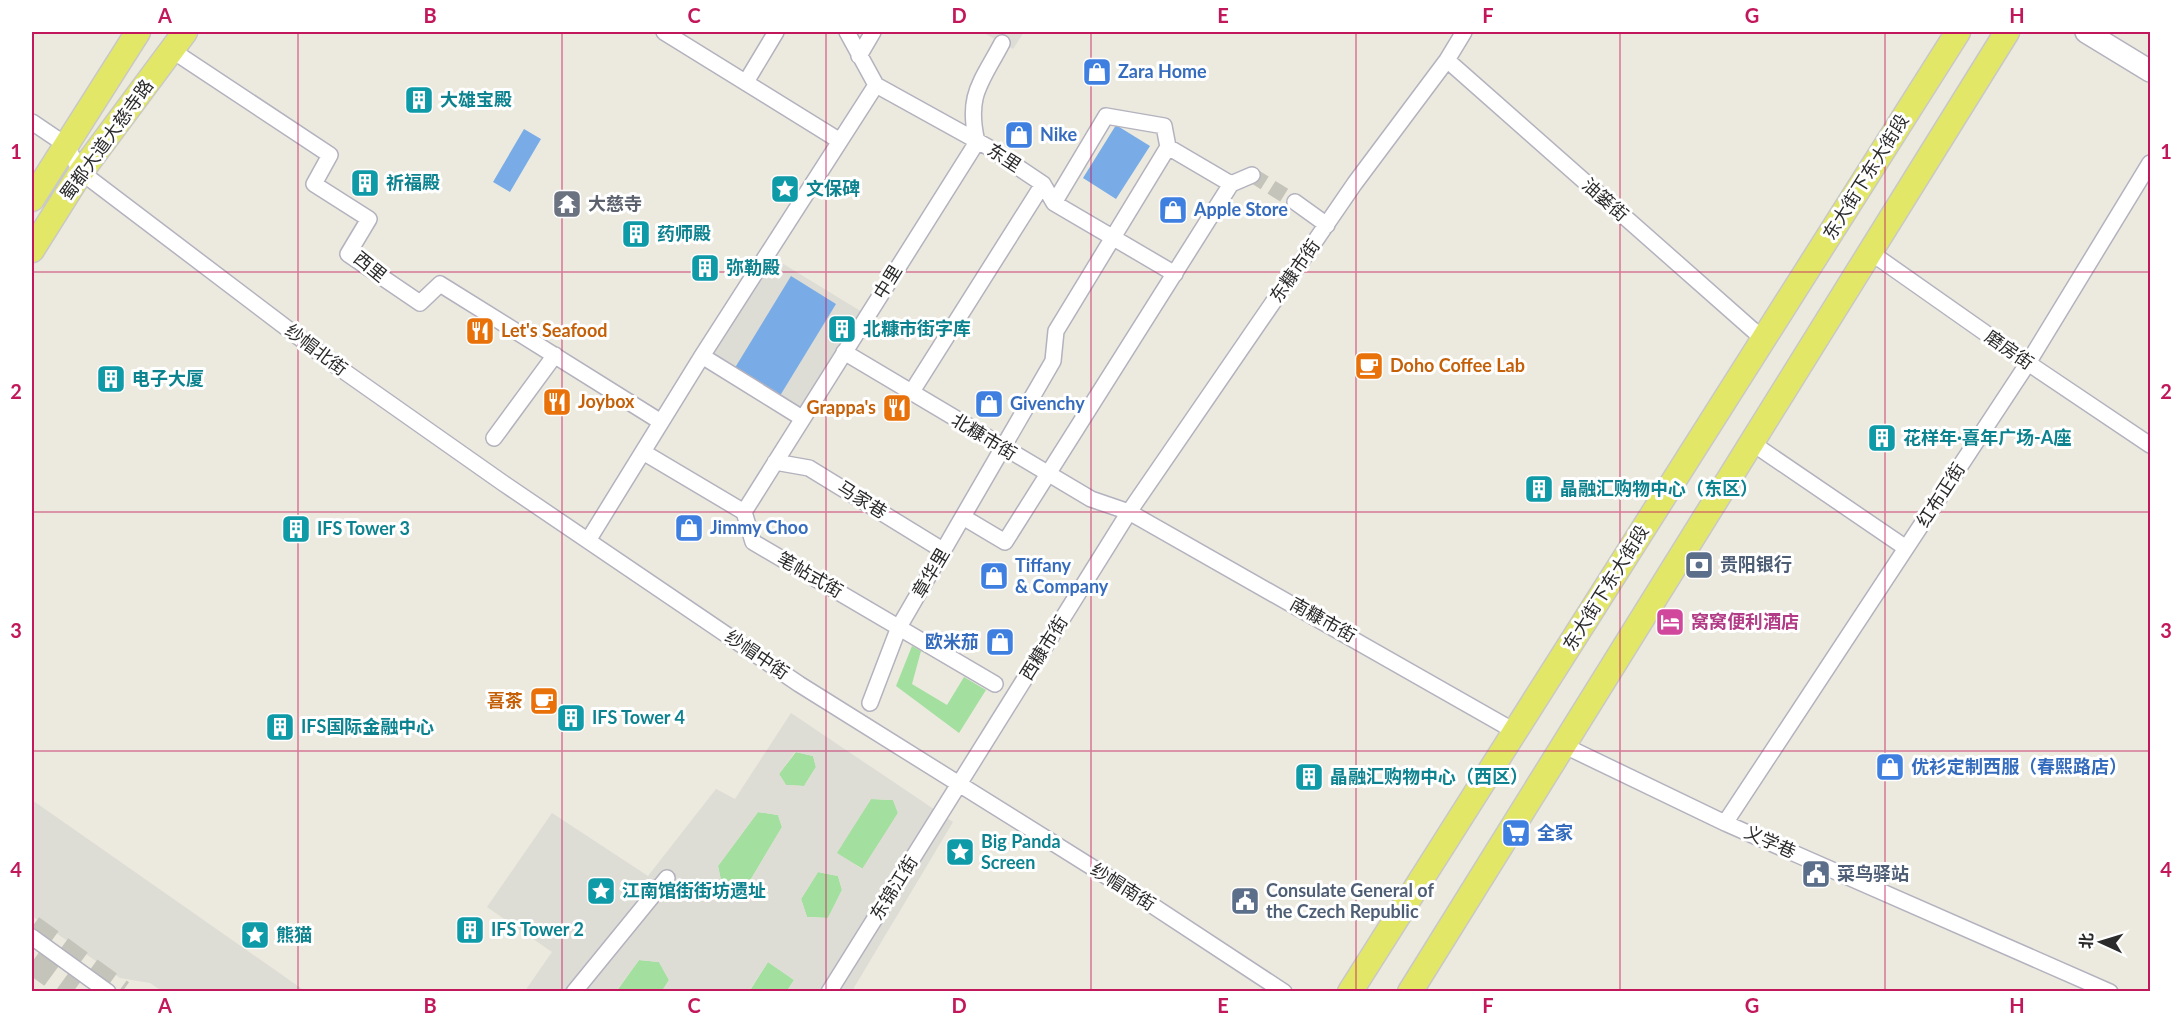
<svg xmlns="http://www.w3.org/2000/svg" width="2182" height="1023" viewBox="0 0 2182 1023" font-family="Lato,'Noto Sans SC',sans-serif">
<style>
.green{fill:#a3df9f}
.plaza{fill:#dddcd5;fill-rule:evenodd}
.water{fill:#79ace7}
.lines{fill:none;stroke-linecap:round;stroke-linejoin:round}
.street-tunnel{stroke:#c5c4bb;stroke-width:15;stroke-dasharray:15 8;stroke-linecap:butt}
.primary-tunnel{stroke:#c5c4bb;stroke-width:24;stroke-dasharray:24 12;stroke-linecap:butt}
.street-casing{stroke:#b3b2be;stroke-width:18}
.secondary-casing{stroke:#b3b2be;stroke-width:24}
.primary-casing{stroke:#c8c8c8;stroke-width:27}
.street{stroke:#fff;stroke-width:15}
.secondary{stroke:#fff;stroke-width:21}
.primary{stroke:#e3e768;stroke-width:24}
.grid{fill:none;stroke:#c2185b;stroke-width:1.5;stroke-opacity:0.55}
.labels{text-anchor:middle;stroke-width:6;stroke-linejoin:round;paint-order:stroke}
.shop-label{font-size:18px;font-weight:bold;fill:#366cbe;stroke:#fff;text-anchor:start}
.culture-label{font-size:18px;font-weight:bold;fill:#0d838f;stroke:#fff;text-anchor:start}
.street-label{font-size:18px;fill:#2b2b2b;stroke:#fff}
.worship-label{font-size:18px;font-weight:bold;fill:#5b616d;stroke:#fff;text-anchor:start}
.food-label{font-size:18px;font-weight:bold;fill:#c56008;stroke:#fff;text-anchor:start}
.service-label{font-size:18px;font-weight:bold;fill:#4e5e75;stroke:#fff;text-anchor:start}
.hotel-label{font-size:18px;font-weight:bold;fill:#b23c85;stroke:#fff;text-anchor:start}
.neatline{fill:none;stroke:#c2185b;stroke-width:2}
.grid-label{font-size:20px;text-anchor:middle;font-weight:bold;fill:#c2185b}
</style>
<rect width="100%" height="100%" fill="#eceadf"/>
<path class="green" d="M912,646L921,651L912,684L947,705L964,677L986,690L959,733L896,686Z
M796,752L813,756L816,767L804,786L786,785L779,774Z
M871,799L893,800L898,813L863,869L836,853Z
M758,812L778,815L782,827L748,884L722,885L718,866Z
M818,872L838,876L842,890L828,918L807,917L801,899Z
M639,960L659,962L669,980L662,991L616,992Z
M768,962L794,980L787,991L749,992Z"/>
<path class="plaza" d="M982,32H1024L1013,49Z
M767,254L867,315L802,418L702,356Z
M791,713L953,822L852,991H787L794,980L768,962L749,991H662L669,980L659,962L639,960L616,991H525L552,952L487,907L552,813L648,876L716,789L735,799ZM795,752L813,756L816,767L804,786L786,785L779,774ZM871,799L893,800L898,813L862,869L837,853ZM758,812L778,815L782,827L748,884L722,885L718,866ZM818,872L838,876L842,890L828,918L807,917L801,899Z
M32,800L305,991H162L150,983L120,978L32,916Z"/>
<path class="water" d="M1116,125L1150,146L1116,199L1083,178Z
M524,129L541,139L510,192L493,182Z
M791,276L836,304L778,399L733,371Z"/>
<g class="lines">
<path class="street-tunnel" d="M1252,175L1295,202"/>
<path class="primary-tunnel" d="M32,927L122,992
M32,962L73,992"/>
<g class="street-casing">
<path id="street" d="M664,32L840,141
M847,32L876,85L988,147L1043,184L1054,203L1175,274
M173,51L330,155L314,184L369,219L348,254L420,303L440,284L661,422
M859,56L873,32
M1447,60L1763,339
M746,82L776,32
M32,122L66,145L81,172L338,367L503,483L799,684L1138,896L1284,992
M1231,184L1252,175
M1295,202L1327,225
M1054,203L1106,116L1164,126L1168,147
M1870,252L2028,363L2150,445
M844,352L1091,499L1129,512L1516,732
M702,356L802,418
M911,393L1043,184
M494,438L555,355
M1752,443L1906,548
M643,452L744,512L753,542L995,684
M775,462L809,468L944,551
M744,512L977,142C966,95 981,83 1002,43
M589,539L702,356L876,85
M870,703L899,627L1053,361L1056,331L1168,147L1231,184L1005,542L963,517
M1563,745L1725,823L2110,992
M1725,823L2028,363L2150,163
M32,937L108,992
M574,992L667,878
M829,992L1129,512L1355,183L1447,60L1464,32"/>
</g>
<g class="secondary-casing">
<path id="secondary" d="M2086,32L2150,71"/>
</g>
<g class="primary-casing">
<path id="primary" d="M32,199L138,32
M32,250L81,172L185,32
M1350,992L1958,32
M1410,992L2007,32"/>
</g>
<use href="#street" class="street"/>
<use href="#secondary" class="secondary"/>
<use href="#primary" class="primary"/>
</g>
<path class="grid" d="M298,32V992M562,32V992M826,32V992M1091,32V992M1356,32V992M1620,32V992M1885,32V992M32,272H2150M32,512H2150M32,751H2150"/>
<defs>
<g id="shop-square" transform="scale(1.5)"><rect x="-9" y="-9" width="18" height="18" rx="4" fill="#3f7fe0" stroke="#fff"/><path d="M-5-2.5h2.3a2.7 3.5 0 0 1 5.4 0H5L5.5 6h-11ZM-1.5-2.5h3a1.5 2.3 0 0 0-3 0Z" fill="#fff"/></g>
<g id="building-square" transform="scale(1.5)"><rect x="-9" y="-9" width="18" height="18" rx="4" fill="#0f9aa8" stroke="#fff"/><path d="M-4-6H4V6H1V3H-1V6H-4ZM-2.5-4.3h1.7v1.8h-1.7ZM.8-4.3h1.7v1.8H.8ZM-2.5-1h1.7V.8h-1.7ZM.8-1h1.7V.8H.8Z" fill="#fff"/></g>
<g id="sight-square" transform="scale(1.5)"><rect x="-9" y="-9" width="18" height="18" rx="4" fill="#0f9aa8" stroke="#fff"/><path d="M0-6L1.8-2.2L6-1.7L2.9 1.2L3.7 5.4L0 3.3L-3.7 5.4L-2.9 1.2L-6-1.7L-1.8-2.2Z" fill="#fff"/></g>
<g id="temple-square" transform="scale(1.5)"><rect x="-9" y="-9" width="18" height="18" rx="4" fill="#6b7280" stroke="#fff"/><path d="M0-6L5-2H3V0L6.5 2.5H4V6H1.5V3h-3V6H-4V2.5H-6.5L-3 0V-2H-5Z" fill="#fff"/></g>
<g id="restaurant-square" transform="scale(1.5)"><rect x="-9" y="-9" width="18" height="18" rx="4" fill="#e8710a" stroke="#fff"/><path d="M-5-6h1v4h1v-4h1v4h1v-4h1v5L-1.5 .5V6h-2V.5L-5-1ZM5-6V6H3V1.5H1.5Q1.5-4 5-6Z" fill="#fff"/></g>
<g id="cafe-square" transform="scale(1.5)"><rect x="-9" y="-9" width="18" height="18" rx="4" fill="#e8710a" stroke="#fff"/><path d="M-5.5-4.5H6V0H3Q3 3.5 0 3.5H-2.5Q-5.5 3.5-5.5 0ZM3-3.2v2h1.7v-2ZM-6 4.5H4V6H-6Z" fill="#fff"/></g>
<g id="bank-square" transform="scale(1.5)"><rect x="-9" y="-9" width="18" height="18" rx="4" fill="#5c6f8a" stroke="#fff"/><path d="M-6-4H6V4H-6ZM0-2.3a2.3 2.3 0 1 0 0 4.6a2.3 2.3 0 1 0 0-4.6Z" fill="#fff"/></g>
<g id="hotel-square" transform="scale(1.5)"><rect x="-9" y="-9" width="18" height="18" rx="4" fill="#d1479c" stroke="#fff"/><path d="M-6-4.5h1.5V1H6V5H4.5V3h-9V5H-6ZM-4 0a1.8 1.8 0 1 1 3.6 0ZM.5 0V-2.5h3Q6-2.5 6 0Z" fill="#fff"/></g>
<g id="supermarket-square" transform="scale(1.5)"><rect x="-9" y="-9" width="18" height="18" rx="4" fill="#3f7fe0" stroke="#fff"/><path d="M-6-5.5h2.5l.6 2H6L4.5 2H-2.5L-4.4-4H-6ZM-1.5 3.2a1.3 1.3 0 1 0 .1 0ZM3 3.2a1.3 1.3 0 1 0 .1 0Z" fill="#fff"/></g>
<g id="civic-square" transform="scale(1.5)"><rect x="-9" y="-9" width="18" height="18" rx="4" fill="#5c6f8a" stroke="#fff"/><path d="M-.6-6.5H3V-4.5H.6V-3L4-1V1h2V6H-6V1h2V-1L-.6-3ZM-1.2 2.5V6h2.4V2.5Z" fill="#fff"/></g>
</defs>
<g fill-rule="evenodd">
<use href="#shop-square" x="1097" y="72"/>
<use href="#building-square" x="419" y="100"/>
<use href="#shop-square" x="1019" y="135"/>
<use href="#building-square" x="365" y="183"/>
<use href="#sight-square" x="785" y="189"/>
<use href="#temple-square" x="567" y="204"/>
<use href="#shop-square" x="1173" y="210"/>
<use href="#building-square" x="636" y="234"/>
<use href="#building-square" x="705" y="268"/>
<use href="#building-square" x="842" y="329"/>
<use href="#restaurant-square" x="480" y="331"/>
<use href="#cafe-square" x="1369" y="366"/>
<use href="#building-square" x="111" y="379"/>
<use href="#restaurant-square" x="557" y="402"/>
<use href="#shop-square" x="989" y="404"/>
<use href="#restaurant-square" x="897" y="408"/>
<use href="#building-square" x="1882" y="438"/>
<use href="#building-square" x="1539" y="489"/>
<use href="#shop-square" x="689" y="528"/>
<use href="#building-square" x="296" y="529"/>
<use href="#bank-square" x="1699" y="565"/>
<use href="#shop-square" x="994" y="576"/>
<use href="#hotel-square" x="1670" y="622"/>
<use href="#shop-square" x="1000" y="642"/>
<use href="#cafe-square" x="544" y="701"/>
<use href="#building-square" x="571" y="718"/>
<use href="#building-square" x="280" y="727"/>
<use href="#shop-square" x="1890" y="767"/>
<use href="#building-square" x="1309" y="777"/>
<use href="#supermarket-square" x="1516" y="833"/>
<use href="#sight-square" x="960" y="852"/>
<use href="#civic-square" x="1816" y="874"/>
<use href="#sight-square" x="601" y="891"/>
<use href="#civic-square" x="1245" y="901"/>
<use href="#building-square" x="470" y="930"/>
<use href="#sight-square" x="255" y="935"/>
</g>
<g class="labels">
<g class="shop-label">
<text x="1118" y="78">Zara Home</text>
<text x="1040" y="141">Nike</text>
<text x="1194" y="216">Apple Store</text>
<text x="1010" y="410">Givenchy</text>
<text x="710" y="534">Jimmy Choo</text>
<text x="1015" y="572">Tiffany<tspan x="1015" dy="21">&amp; Company</tspan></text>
<text x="979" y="648" text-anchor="end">欧米茄</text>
<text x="1911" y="773">优衫定制西服（春熙路店）</text>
<text x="1537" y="839">全家</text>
</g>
<g class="culture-label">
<text x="440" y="106">大雄宝殿</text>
<text x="386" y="189">祈福殿</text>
<text x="806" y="195">文保碑</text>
<text x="657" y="240">药师殿</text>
<text x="726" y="274">弥勒殿</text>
<text x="863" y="335">北糠市街字库</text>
<text x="132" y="385">电子大厦</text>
<text x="1903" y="444">花样年·喜年广场-A座</text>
<text x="1560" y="495">晶融汇购物中心（东区）</text>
<text x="317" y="535">IFS Tower 3</text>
<text x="592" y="724">IFS Tower 4</text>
<text x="301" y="733">IFS国际金融中心</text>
<text x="1330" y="783">晶融汇购物中心（西区）</text>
<text x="981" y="848">Big Panda<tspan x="981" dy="21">Screen</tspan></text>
<text x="622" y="897">江南馆街街坊遗址</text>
<text x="491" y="936">IFS Tower 2</text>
<text x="276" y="941">熊猫</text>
</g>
<g class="street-label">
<text transform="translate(107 140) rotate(-54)" y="6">蜀都大道大慈寺路</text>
<text transform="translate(1004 158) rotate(33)" y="6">东里</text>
<text transform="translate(1866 177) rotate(-58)" y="6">东大街下东大街段</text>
<text transform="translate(1605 200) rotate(41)" y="6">油篓街</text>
<text transform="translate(370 267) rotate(39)" y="6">西里</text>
<text transform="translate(1295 271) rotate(-55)" y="6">东糠市街</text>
<text transform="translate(888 282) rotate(-58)" y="6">中里</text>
<text transform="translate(316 350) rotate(37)" y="6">纱帽北街</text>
<text transform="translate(2009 350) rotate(35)" y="6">磨房街</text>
<text transform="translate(984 437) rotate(31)" y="6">北糠市街</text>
<text transform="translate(1941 495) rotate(-57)" y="6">红布正街</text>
<text transform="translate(862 500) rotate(32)" y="6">马家巷</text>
<text transform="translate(931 573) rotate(-59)" y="6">章华里</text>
<text transform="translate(810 575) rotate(30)" y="6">笔帖式街</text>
<text transform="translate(1606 588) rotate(-58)" y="6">东大街下东大街段</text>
<text transform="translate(1323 620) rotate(29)" y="6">南糠市街</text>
<text transform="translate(1044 648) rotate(-58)" y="6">西糠市街</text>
<text transform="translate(757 655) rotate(34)" y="6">纱帽中街</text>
<text transform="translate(1770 842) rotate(24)" y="6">义学巷</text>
<text transform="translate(1123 887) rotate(32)" y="6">纱帽南街</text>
<text transform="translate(894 888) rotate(-58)" y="6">东锦江街</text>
</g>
<g class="worship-label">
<text x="588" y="210">大慈寺</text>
</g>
<g class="food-label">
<text x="501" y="337">Let's Seafood</text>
<text x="1390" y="372">Doho Coffee Lab</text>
<text x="578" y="408">Joybox</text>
<text x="876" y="414" text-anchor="end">Grappa's</text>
<text x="523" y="707" text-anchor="end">喜茶</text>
</g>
<g class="service-label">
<text x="1720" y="571">贵阳银行</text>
<text x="1837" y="880">菜鸟驿站</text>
<text x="1266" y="897">Consulate General of<tspan x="1266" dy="21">the Czech Republic</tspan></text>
</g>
<g class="hotel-label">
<text x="1691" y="628">窝窝便利酒店</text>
</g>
</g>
<rect width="2182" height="1023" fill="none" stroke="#ffffff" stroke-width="66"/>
<g transform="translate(2101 942) rotate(274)" stroke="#ffffff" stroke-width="4.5" paint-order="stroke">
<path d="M0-4.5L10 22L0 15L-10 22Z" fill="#2b2b2b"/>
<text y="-9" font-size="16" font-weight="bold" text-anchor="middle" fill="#2b2b2b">北</text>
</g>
<rect x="33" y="33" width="2116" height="957" class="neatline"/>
<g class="grid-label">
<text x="165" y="23">A</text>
<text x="430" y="23">B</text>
<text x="694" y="23">C</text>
<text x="959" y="23">D</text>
<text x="1223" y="23">E</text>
<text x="1488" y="23">F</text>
<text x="1752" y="23">G</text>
<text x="2017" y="23">H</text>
<text x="16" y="159">1</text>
<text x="2166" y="159">1</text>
<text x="16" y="399">2</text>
<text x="2166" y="399">2</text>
<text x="16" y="638">3</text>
<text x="2166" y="638">3</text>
<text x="16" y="877">4</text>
<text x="2166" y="877">4</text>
<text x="165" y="1013">A</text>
<text x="430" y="1013">B</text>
<text x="694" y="1013">C</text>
<text x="959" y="1013">D</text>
<text x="1223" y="1013">E</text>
<text x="1488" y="1013">F</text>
<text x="1752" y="1013">G</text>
<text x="2017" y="1013">H</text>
</g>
</svg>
